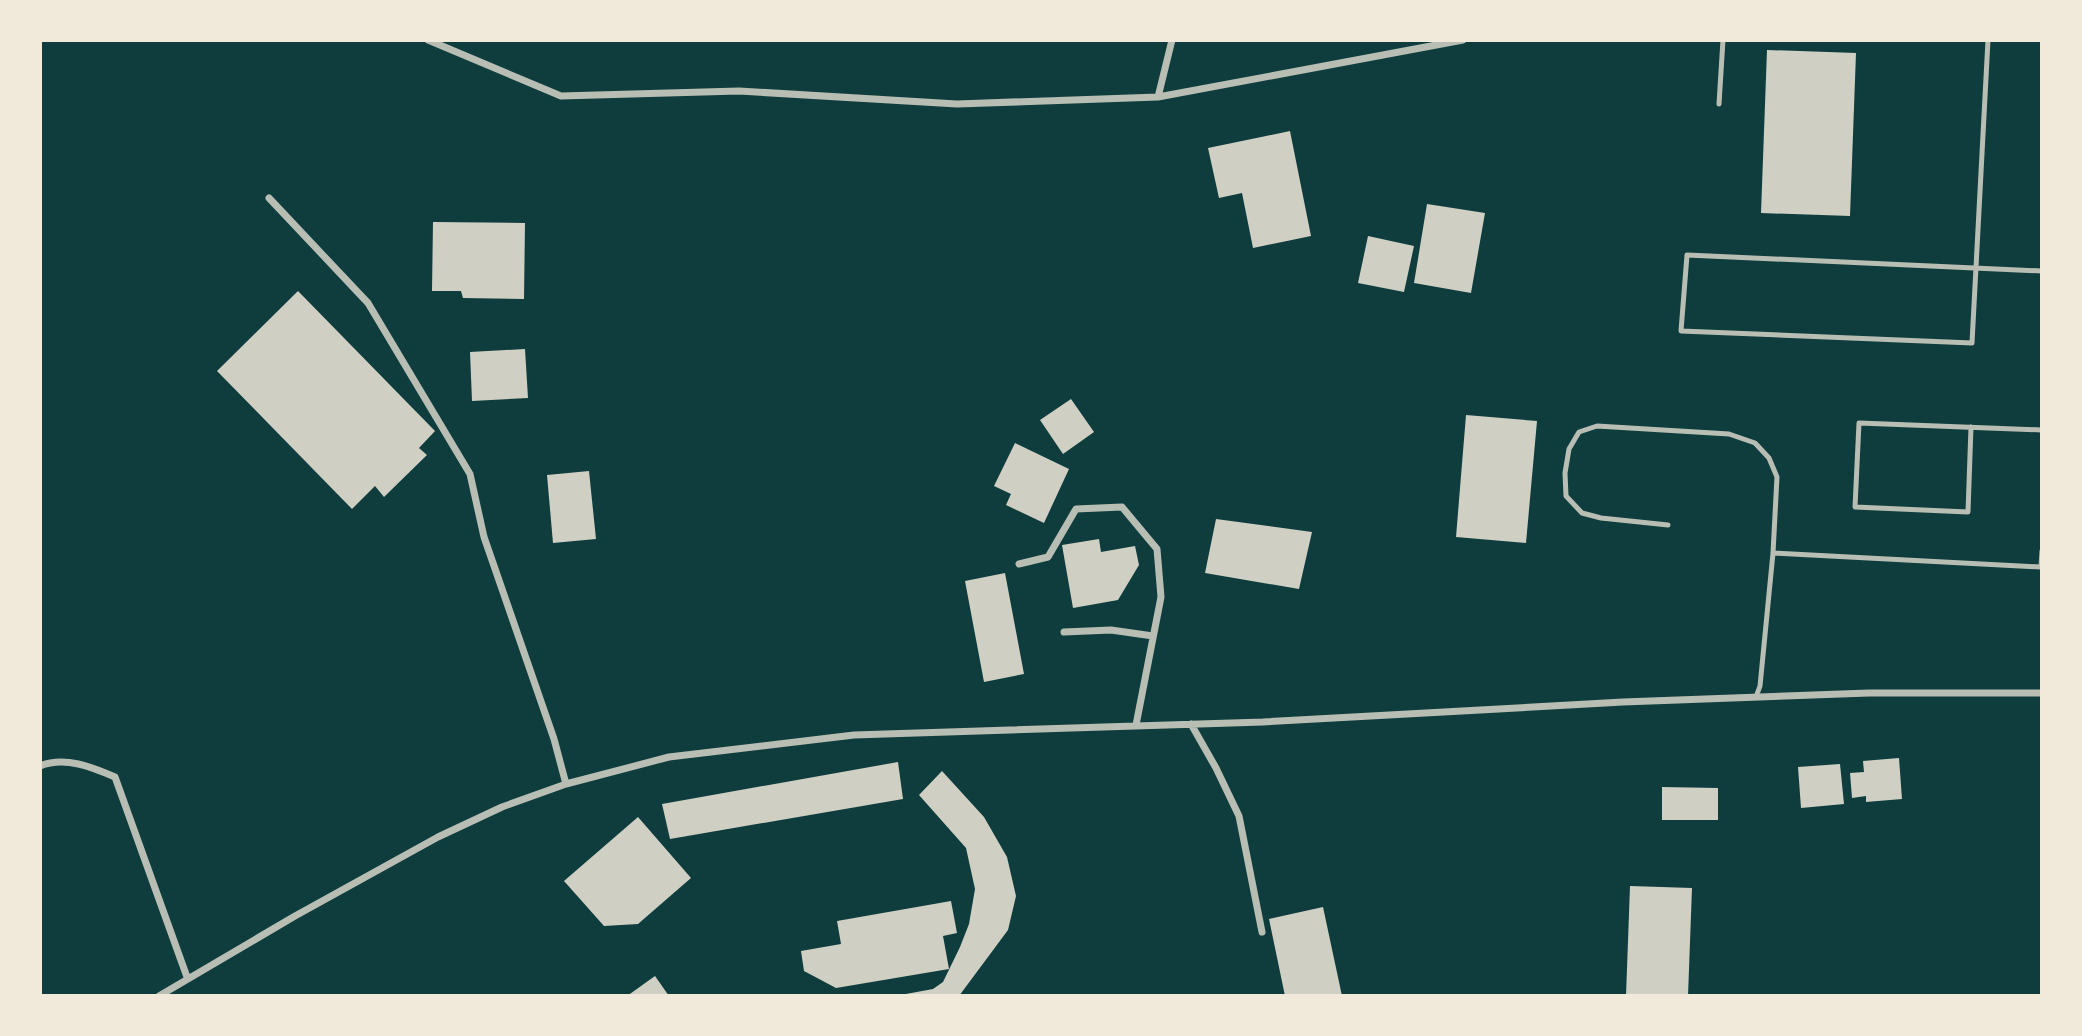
<svg xmlns="http://www.w3.org/2000/svg" width="2082" height="1036" viewBox="0 0 2082 1036" font-family="Roboto,sans-serif">
<style>
.building{fill:#cfcfc3}
.lines{fill:none;stroke-linecap:round;stroke-linejoin:round}
.service{stroke:#b8beb3;stroke-width:5}
.minor{stroke:#b8beb3;stroke-width:7}
</style>
<rect width="100%" height="100%" fill="#0f3d3e"/>
<path class="building" d="M1767,50L1856,53L1850,216L1761,213Z
M1290,131L1311,236L1253,248L1242,193L1219,198L1208,148Z
M1427,204L1485,213L1471,293L1414,283Z
M433,222L525,223L524,299L463,298L461,291H432Z
M1368,236L1414,246L1404,292L1358,283Z
M298,291L435,431L419,448L427,455L384,497L375,486L352,509L217,371Z
M525,349L528,398L472,401L470,352Z
M1071,399L1094,432L1063,454L1040,420Z
M1466,415L1537,421L1526,543L1456,537Z
M1015,443L1069,469L1044,523L1006,505L1011,494L994,486Z
M589,471L596,539L553,543L547,475Z
M1216,519L1312,532L1299,589L1205,573Z
M1099,539L1101,552L1135,546L1139,565L1118,600L1073,608L1062,545Z
M1005,573L1024,674L984,682L965,581Z
M1899,758L1902,799L1866,802V796L1852,798L1850,773L1864,772L1863,761Z
M898,762L903,799L670,839L662,804Z
M1840,764L1844,804L1801,808L1798,767Z
M942,771L984,817L1007,857L1016,896L1008,930L959,996H895L933,989L943,982L960,947L969,924L975,889L966,848L919,795Z
M1662,787L1718,788V820H1662Z
M638,817L691,878L638,924L604,926L564,881Z
M1630,886L1692,888L1688,996H1626Z
M951,901L957,933L943,936L949,969L836,988L804,971L801,951L841,944L837,921Z
M1323,907L1342,996H1285L1269,919Z
M655,976L669,996H627Z"/>
<g class="lines">
<path class="service" d="M1988,40L1972,343L1681,331L1687,255L2042,271
M1719,104L1723,40
M1971,427L1968,512L1855,507L1859,423L2042,430
M1668,525L1601,518L1582,513L1566,496L1565,473L1569,449L1579,432L1597,426L1729,434L1755,443L1769,458L1777,477L1773,553
M1756,697L1760,686L1773,553L2041,567L2042,551"/>
<path class="minor" d="M428,40L561,96L739,91L957,104L1158,97L1463,40
M1158,97L1172,40
M269,198L368,303L470,474L484,537L554,739L566,784
M1019,564L1048,557L1076,509L1122,507L1157,549L1161,597L1136,725
M1064,632L1111,630L1153,636
M1191,724L1216,768L1239,816L1262,932
M40,766C65,756 92,767 115,777L187,977
M159,996L295,916L438,837L502,807L566,784L669,757L854,735L1263,722L1623,702L1869,693H2042"/>
</g>
<rect width="2082" height="1036" fill="none" stroke="#f1e9da" stroke-width="84"/>
</svg>
